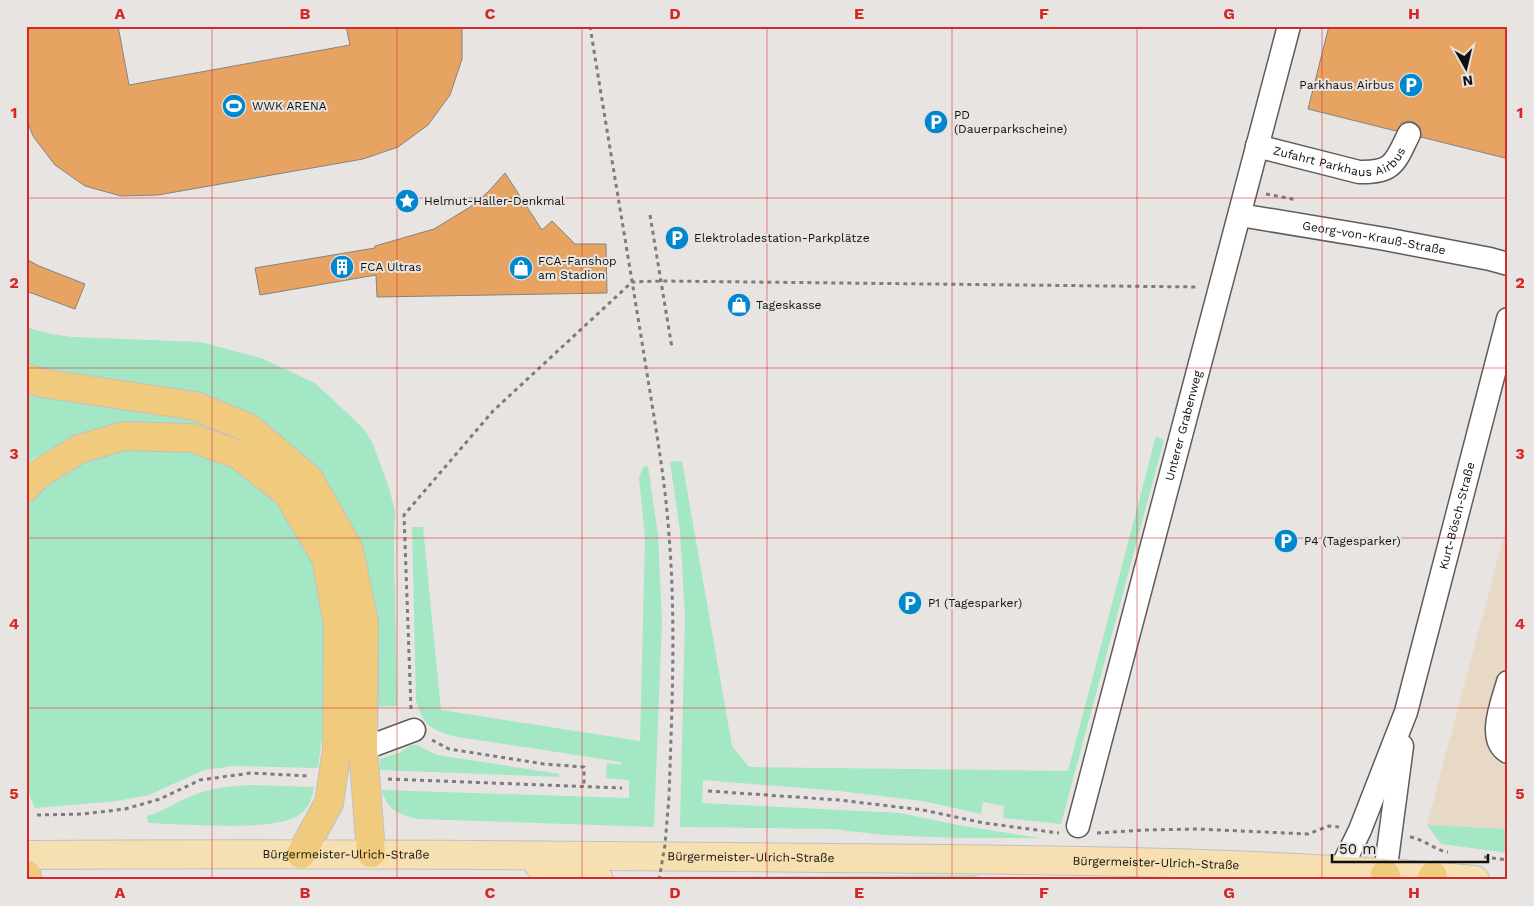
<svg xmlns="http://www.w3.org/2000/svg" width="1534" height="906" viewBox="0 0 1534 906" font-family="'Work Sans',sans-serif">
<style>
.industrial{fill:#e7d9c6}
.green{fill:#a4e7c4}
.building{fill:#e7a361;stroke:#868381}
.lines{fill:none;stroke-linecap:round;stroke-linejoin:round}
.minor-casing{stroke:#5f5c5b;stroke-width:25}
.major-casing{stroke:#c1c1c1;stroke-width:30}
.highway-casing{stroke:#c1c1c1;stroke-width:30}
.path{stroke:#7e7b7a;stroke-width:3;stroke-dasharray:4 4;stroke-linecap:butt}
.minor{stroke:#fff;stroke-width:22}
.major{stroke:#f6dfb1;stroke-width:28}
.highway{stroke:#f0ca7d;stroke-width:28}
.path-bridge{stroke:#7e7b7a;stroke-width:3;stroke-dasharray:4 4;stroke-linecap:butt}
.grid{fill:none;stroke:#d62828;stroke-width:1;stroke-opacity:0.55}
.labels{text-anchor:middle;stroke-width:4;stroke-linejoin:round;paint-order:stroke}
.poi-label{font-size:12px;fill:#111010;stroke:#e8e4e2;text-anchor:start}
.street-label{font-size:12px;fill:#111010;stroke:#e8e4e2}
.neatline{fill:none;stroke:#d62828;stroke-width:2}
.grid-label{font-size:16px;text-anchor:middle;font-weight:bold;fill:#d62828}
</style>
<rect width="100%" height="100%" fill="#e8e4e2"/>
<path class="industrial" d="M1508,520V829L1427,825Z"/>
<path class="green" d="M26,327L50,334L73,337L201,342L261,358L315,383L363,428L373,444L389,488L395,511L394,546L397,706L363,707L364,623L249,428L26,378Z
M26,392C85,405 144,410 203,423L205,432L104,429L60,444L31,460L26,466Z
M1156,436L1164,440L1061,824L1003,818L1004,806L983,802L981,814L923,801L839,791L703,780L702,803L900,813L963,826L1040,838H959L884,835L832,829L680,827L685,617L680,531L670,462L682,461L732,746L749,767L1068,771Z
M127,446L190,449L233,464L278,500L314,561L326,627V705L318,768L234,766L204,770L149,795L117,801L35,808L26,786V499L83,458Z
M648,466L658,535L662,620L654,827L418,819C396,813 390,812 381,790L629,798V780L606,778L607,763L621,765V762L452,736C428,728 424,725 416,701L412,527H423L441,710L640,741L645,537L639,478L643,467Z
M411,745H417L437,755L559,774V777L379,770L380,759L399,753Z
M253,785L314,787C312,799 309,809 297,816C271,832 182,824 148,823L147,816C164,811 178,801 194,795C213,787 234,786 253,785Z
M1427,825L1508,829V853L1441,844Z
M981,875L962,880H646L638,877Z"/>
<path class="building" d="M26,26H118L129,85L350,45L346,26H462V59L450,95L428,125L398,147L363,159L158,195L121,196L85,186L55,165L33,136L26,118Z
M1329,26H1508V147L1505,158L1421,137L1420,127L1414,122L1408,121L1402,123L1396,131L1308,109Z
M505,173L542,230L552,221L575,244H606L607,293L377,297L376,275L260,295L255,268L375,248V246L434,229L470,207L488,192Z
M26,259L39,266L85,284L75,309L26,291Z"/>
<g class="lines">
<g class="minor-casing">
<g id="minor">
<path id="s1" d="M1257,146L1359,172C1394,173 1395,162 1409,134"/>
<path id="s2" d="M1240,215L1385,239L1490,259L1508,264"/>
<path d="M1508,682C1503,701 1486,739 1508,752"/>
<path d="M363,749L414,730"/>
<path id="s3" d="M1078,826L1289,26"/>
<path id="s4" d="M1340,871L1360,830L1406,712L1508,319"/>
<path d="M1385,874L1402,746"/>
</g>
</g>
<g class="major-casing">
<g id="major">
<path id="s5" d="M26,855C296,853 565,855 835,858C1049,860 1263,861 1475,880"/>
<path d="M539,865L599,880"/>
</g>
</g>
<g class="highway-casing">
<path id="highway" d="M26,378L42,383L195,406L249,428L309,479L349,550L364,623L363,749L371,853
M26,487L37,475L79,449L124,436L192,438L239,455L288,494L326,558L338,625L337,749L329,803L301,854
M26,874L28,880
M1385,874L1387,880
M1431,880L1433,876"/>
</g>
<path class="path" d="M590,26C608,138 627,249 645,361C654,418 665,477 669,535C676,622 672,709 669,796
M1266,194L1297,200
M650,215L672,348
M411,709L404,515L493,411L632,282L662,281L1199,287
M432,740L449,749L544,764L584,767V786
M388,779L622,788
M708,791L839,800L923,810L984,823L1059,833
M37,815L83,814L125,809L160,799L200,780L251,773L309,776
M1097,833L1145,830L1197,829L1308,834L1329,826L1339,827
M1410,837C1424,839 1434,850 1448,852
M1484,857L1508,860"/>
<use href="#minor" class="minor"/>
<use href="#major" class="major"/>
<use href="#highway" class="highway"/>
<path class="path-bridge" d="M659,880L665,845L669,796"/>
</g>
<path class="grid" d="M212,26V880M397,26V880M582,26V880M767,26V880M952,26V880M1137,26V880M1322,26V880M26,198H1508M26,368H1508M26,538H1508M26,708H1508"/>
<defs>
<g id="parking-disc" transform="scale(1.25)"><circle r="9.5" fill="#0087ce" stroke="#e8e4e2"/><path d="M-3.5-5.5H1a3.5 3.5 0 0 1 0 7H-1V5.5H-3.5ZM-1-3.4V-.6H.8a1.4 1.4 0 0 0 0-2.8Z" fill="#fff"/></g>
<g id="stadium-disc" transform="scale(1.25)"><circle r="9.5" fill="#0087ce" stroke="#e8e4e2"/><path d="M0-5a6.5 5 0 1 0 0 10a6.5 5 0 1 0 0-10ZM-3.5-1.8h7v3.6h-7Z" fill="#fff"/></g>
<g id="sight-disc" transform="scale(1.25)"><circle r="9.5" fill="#0087ce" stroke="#e8e4e2"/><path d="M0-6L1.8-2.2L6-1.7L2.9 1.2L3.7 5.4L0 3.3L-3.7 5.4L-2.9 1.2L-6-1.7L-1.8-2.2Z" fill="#fff"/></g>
<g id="building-disc" transform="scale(1.25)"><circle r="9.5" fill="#0087ce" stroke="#e8e4e2"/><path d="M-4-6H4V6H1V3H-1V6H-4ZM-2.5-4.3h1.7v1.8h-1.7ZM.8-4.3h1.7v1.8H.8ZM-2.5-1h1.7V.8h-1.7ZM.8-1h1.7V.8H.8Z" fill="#fff"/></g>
<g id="shop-disc" transform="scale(1.25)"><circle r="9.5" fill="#0087ce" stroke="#e8e4e2"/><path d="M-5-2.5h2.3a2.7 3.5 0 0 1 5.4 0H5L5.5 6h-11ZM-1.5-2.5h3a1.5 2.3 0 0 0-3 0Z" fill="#fff"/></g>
</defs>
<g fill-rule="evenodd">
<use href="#parking-disc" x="1411" y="85"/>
<use href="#stadium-disc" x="234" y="106"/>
<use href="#parking-disc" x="936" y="122"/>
<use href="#sight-disc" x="407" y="201"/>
<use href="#parking-disc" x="677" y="238"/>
<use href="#building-disc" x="342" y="267"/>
<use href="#shop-disc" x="521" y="268"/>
<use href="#shop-disc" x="739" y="305"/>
<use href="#parking-disc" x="1286" y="541"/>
<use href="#parking-disc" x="910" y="603"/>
</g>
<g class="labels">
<g class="poi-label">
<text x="1394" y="89" text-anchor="end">Parkhaus Airbus</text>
<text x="252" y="110">WWK ARENA</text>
<text x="954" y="119">PD<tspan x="954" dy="14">(Dauerparkscheine)</tspan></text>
<text x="424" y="205">Helmut-Haller-Denkmal</text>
<text x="694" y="242">Elektroladestation-Parkplätze</text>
<text x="538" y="265">FCA-Fanshop<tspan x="538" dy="14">am Stadion</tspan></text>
<text x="360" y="271">FCA Ultras</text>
<text x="756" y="309">Tageskasse</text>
<text x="1304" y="545">P4 (Tagesparker)</text>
<text x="928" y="607">P1 (Tagesparker)</text>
</g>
<g class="street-label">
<text dy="4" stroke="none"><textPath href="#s1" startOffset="88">Zufahrt Parkhaus Airbus</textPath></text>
<text dy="4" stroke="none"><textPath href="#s2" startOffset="136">Georg-von-Krauß-Straße</textPath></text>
<text dy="4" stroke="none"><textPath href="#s3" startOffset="414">Unterer Grabenweg</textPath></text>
<text dy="4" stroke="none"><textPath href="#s4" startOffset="375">Kurt-Bösch-Straße</textPath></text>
<text dy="4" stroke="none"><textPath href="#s5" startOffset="320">Bürgermeister-Ulrich-Straße</textPath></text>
<text dy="4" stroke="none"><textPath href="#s5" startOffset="725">Bürgermeister-Ulrich-Straße</textPath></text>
<text dy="4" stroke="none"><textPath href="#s5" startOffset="1130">Bürgermeister-Ulrich-Straße</textPath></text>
</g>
</g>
<rect width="1534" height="906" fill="none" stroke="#e8e4e2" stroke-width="55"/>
<g transform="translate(1466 68) rotate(172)" stroke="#e8e4e2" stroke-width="4" paint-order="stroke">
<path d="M0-4L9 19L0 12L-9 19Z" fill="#111010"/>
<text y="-8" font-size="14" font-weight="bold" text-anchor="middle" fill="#111010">N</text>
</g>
<path d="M1332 854v8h156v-8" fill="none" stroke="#111010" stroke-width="2.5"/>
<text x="1339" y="854" font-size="15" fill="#111010" stroke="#e8e4e2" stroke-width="4" paint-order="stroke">50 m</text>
<rect x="28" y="28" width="1478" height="850" class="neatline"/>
<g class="grid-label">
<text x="120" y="19">A</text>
<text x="305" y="19">B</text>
<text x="490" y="19">C</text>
<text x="675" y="19">D</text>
<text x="859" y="19">E</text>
<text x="1044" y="19">F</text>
<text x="1229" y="19">G</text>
<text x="1414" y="19">H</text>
<text x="14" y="118">1</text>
<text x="1520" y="118">1</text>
<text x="14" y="288">2</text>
<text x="1520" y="288">2</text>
<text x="14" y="459">3</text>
<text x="1520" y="459">3</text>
<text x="14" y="629">4</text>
<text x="1520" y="629">4</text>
<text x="14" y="799">5</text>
<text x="1520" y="799">5</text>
<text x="120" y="898">A</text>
<text x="305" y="898">B</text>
<text x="490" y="898">C</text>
<text x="675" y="898">D</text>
<text x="859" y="898">E</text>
<text x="1044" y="898">F</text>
<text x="1229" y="898">G</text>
<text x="1414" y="898">H</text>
</g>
</svg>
